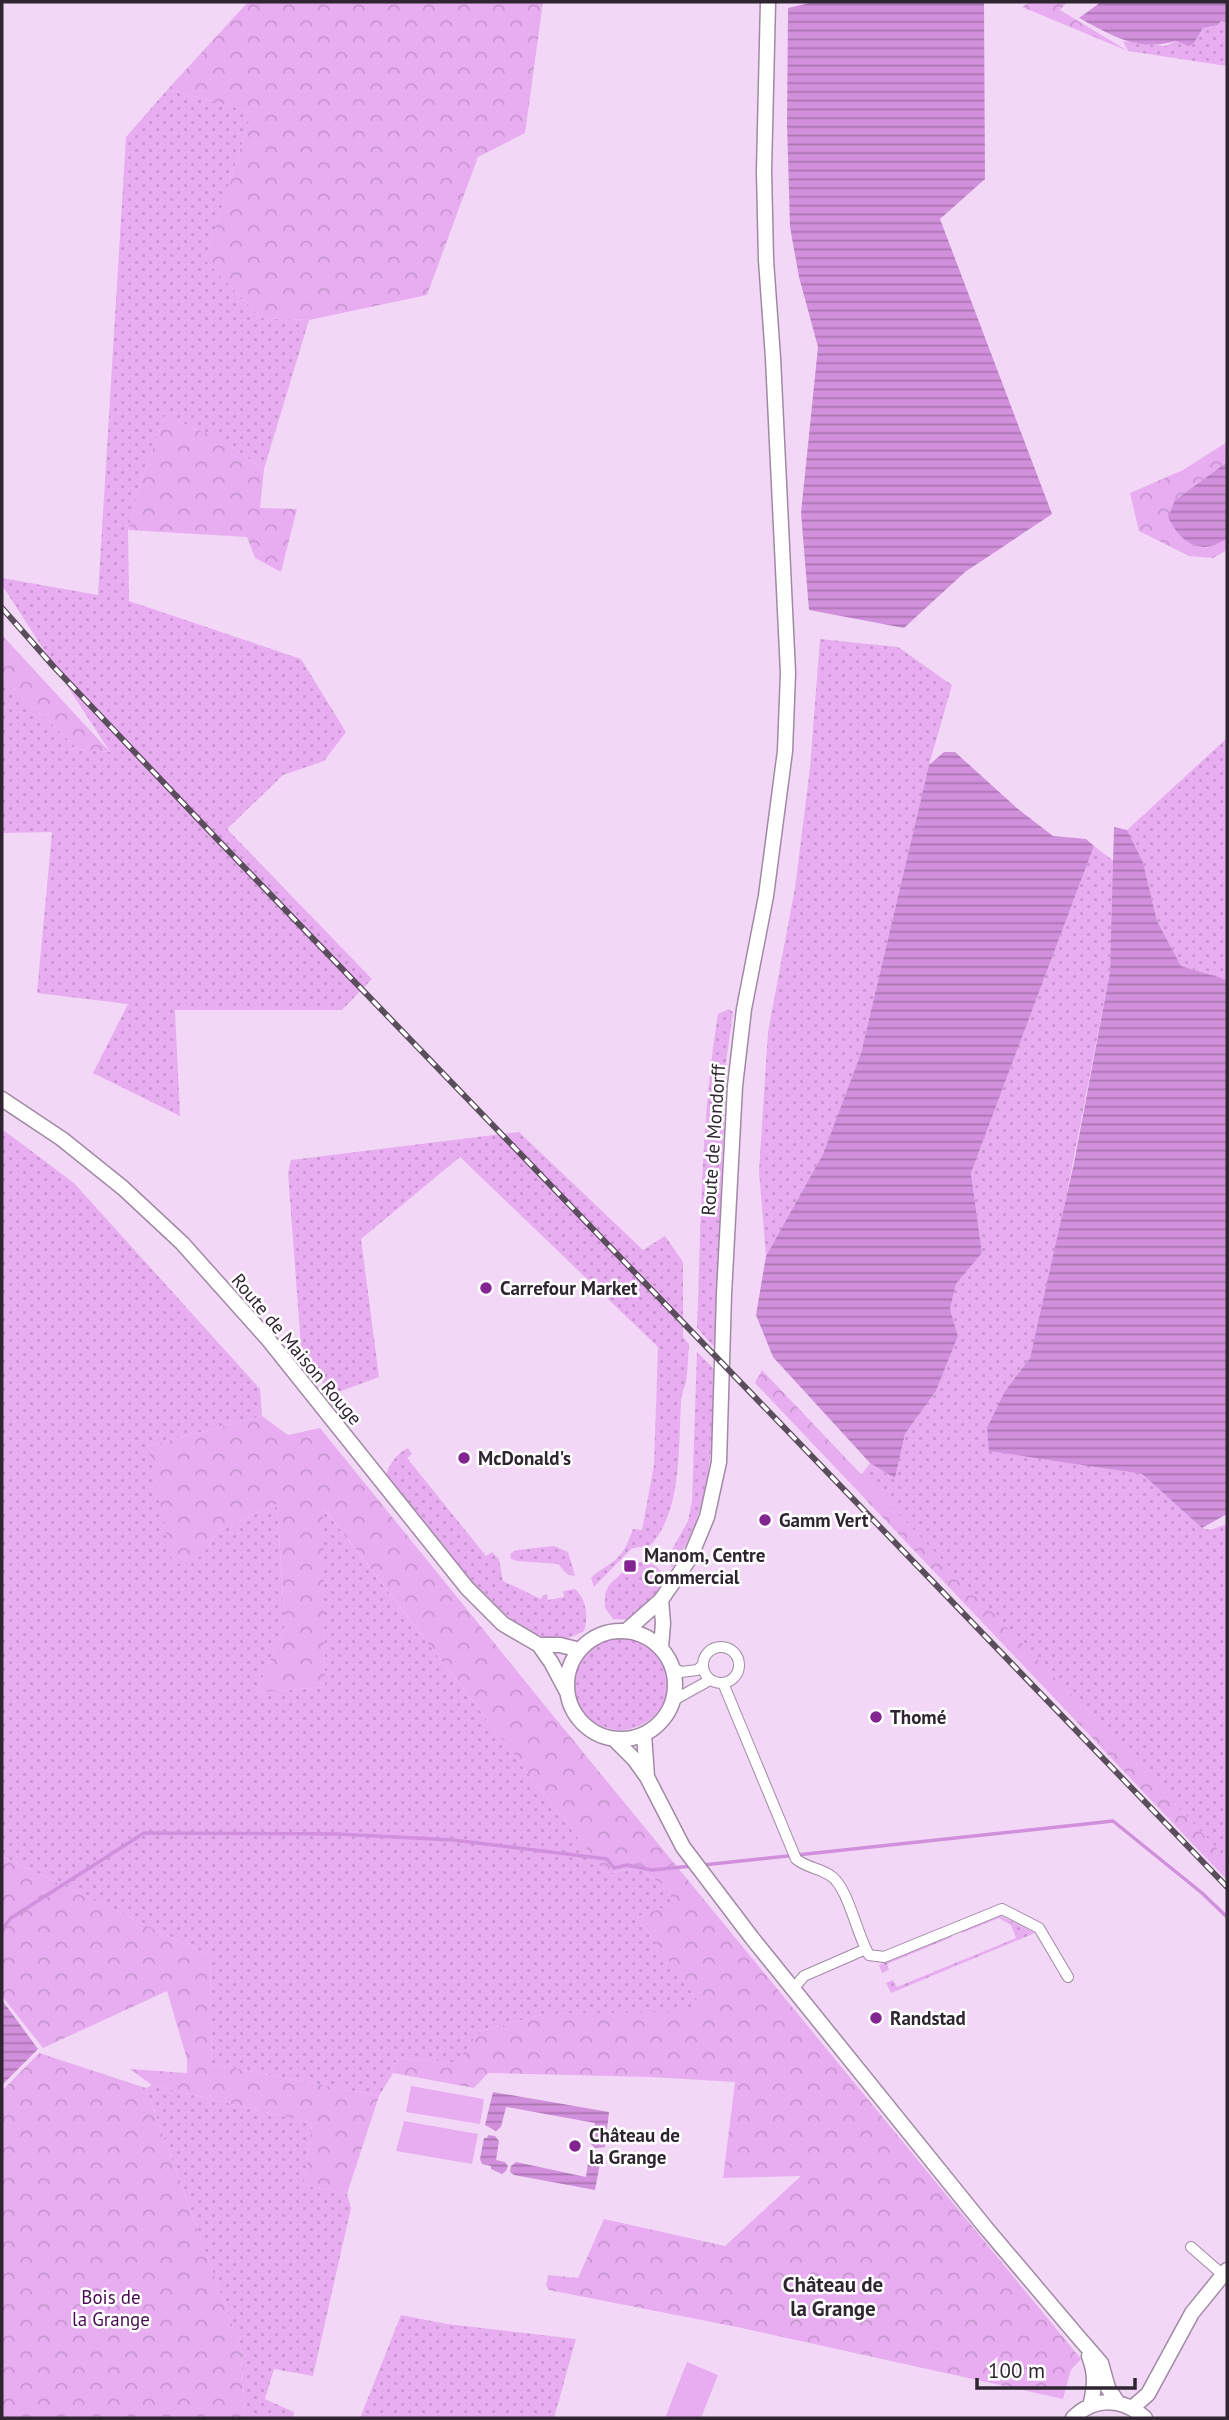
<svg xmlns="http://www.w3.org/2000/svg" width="1229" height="2420" viewBox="0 0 1229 2420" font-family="'PT Sans',sans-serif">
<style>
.grass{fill:url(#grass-dots)}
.forest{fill:url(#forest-crowns)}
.garden{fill:#e8adf1}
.water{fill:url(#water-rules)}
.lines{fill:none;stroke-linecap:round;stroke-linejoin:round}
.stream{stroke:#d190dc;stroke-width:3.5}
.street-casing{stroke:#a189a5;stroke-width:12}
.secondary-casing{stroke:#a189a5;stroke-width:17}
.primary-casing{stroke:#a189a5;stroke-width:17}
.street{stroke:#fff;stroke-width:10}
.secondary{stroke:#fff;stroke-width:14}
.primary{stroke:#fff;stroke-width:14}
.rail-casing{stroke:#5a4d5c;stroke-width:6}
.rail{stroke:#fff;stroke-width:3.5;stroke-dasharray:10;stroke-linecap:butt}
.poi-dot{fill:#822591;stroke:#fff;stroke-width:2.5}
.labels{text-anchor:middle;stroke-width:5;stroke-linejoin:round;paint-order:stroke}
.street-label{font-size:19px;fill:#2e2530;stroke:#fff}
.poi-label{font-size:19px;font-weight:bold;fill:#2e2530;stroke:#fff;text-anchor:start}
.park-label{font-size:19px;fill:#480c52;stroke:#fff}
.neighbourhood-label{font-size:21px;font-weight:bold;fill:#2e2530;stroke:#fff}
</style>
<defs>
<pattern id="grass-dots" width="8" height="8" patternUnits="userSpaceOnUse" patternTransform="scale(1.75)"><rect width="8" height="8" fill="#e8adf1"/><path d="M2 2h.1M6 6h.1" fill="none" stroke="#c795cf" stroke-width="1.8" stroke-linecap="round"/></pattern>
<pattern id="forest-crowns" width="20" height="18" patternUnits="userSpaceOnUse" patternTransform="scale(1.75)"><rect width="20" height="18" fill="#e8adf1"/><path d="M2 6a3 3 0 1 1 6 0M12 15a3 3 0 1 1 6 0" fill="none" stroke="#c795cf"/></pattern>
<pattern id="water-rules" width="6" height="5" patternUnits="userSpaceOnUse" patternTransform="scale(1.75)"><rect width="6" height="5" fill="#d190dc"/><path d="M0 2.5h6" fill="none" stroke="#aa75b3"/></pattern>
</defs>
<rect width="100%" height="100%" fill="#f2d8f6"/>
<path class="grass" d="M1221,21L1227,22V66L1128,51L1123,41L1165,46L1176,41L1194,43L1203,28L1218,25Z
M168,89L252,112L205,260L261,318L309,320L264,469L218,438L165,416L142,478L128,530L129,601L301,659L346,732L324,761L283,775L227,829L372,979L342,1010H175L180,1116L93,1073L128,1004L37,993L52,832L2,833V677L78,749L110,752L2,585V578L98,595L126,137Z
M820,639L898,647L952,685L929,765L861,1053L823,1154L766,1256L759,1171L768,1032L795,888L810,768Z
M1227,738V982L1225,979L1181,966L1157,921L1143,862L1127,830Z
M1094,846L1115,862L1110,972L1054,1259L1030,1358L1005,1391L989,1450L1142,1474L1202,1528L1210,1530L1227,1524V1859L861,1475L870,1463L895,1478L905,1434L936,1391L958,1336L950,1309L956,1284L982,1253L971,1173Z
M729,1009L733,1012L726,1063L716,1340L713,1346L697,1328C701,1223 701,1117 718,1014Z
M2,1129L74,1183L260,1389L262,1416L148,1446L202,1556L216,1532L277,1504L285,1626L256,1693L325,1687L322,1506L606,1874L638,1868L671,1890V1905L637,1917L706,2012L545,2014L481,2031L455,2063L397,2058L393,2073L379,2096L212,2064L210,1956L2,1856Z
M519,1132L643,1250L665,1236L683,1262V1337L689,1344C688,1356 688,1370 686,1382C684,1389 681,1395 681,1403C678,1448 683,1513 648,1548L638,1547L631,1549L594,1587L591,1578C598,1570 607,1567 615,1560C625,1552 629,1540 633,1529L642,1530L654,1465L658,1347L460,1157L361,1239L379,1377L333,1394L302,1360L288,1173L291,1160Z
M697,1352L714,1369C713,1440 714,1507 672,1568L668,1557L688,1521L692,1501Z
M408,1448L412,1454L407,1458L486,1556L492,1552L499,1559L503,1581L541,1599L543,1595L547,1594L548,1600L564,1597L563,1591L575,1589C586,1598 589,1617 584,1631C575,1636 564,1641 553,1639C496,1630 421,1522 386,1477C388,1465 397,1453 408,1448Z
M554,1546L568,1552L575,1576L568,1575L558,1564L516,1561L510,1558L511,1553L517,1550Z
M644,1561C685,1573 648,1605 631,1620L613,1619L605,1608V1594L609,1585L631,1564Z
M572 1682a48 48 0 1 1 96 0a48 48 0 1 1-96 0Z
M999,1915L1035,1933L891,1993L886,1983L893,1980L897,1987L1016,1938L1011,1925L999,1918L962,1933L961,1931Z
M951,1935L952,1937L887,1964L889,1970L882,1973L879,1965Z
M152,2085L312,2123L304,2185L347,2194L351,2208L313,2376L274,2369L265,2399L294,2412L293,2418H245L241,2349L146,2088Z
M401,2315L447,2324L576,2339L554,2418H360Z"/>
<path class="forest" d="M248,2H543L525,133L478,157L427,295L309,320L261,318L205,260L252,112L168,89Z
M1030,2H1067L1060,10L1128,51L1022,7Z
M165,416L218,438L264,469L260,508L297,509L281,572L255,558L247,537L128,530L142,478Z
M1227,442V462L1175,500L1207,548L1227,539V550L1213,558L1189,556L1139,531L1130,493L1183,470Z
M2,635L110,752L78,749L2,677Z
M762,1370L1227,1859V1880L755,1383Z
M262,1416L288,1435L320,1428L555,1718L1081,2359L1071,2370L1063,2399L737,2327L549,2290L546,2286L548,2275L578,2278L604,2219L725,2246L801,2176L723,2178L735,2082L650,2077L488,2073L474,2088L393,2073L397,2058L455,2063L481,2031L545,2014L705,2011L637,1917L671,1905V1890L638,1868L606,1874L323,1507L325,1687L256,1693L285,1626L277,1504L216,1532L202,1556L173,1566L148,1446Z
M2,1856L210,1956L212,2064L379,2096L347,2194L304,2185L312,2123L152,2085L130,2069L187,2073V2059L167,1991L43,2048L2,1996Z
M39,2053L146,2088L241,2349L245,2418H2V2091Z"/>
<path class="garden" d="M411,2086L484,2099L480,2124L406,2112Z
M404,2121L478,2134L472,2164L396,2151Z
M687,2362L718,2375L701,2418H665Z"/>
<path class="water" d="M814,2H984L985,179L940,219L1052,514L965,572L904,628L809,610L801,513L818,347L799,277L790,227L787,124L788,8Z
M1101,2H1227V22L1221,21L1218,25L1203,28L1194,43L1189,46L1176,41C1137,52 1113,36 1079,18Z
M1227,462V539C1221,542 1212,547 1206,547C1187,547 1175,532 1168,517L1175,500Z
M944,752H955L1018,809L1053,836L1086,839L1094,846L971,1173L982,1253L956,1284L950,1309L958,1336L936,1391L905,1434L895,1478L870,1463L773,1357L756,1315L766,1256L823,1154L861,1053L929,765Z
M1114,827L1127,830L1143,862L1157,921L1181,966L1225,979L1227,982V1514L1202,1528L1142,1474L989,1451L987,1428L1005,1391L1030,1358L1074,1163L1110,972Z
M2,2000L38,2049L2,2085Z
M493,2092L609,2112L605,2147L595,2148L591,2144L595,2123L506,2107L501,2127L496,2131L485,2125Z
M488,2135L495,2136L499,2141L496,2160L505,2162L508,2166L506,2171L502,2174L491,2169V2166L482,2164L480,2159L484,2138H487Z
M594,2153L598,2154L601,2158L595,2190L514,2175L510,2172L511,2166L516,2162L586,2177L589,2156Z"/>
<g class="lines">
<path class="stream" d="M703,1865L1113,1821L1202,1893L1227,1917
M2,1929L11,1918L144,1833L338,1834L453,1840L607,1859L614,1868L627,1865L652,1870L692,1866"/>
<g class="street-casing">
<path id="street" d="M703 1665a18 18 0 1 1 36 0a18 18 0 1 1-36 0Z
M672,1667L681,1672L697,1670L703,1665
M723,1683L796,1859C807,1868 820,1868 831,1876C848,1887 857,1935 869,1955L884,1957L1002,1909L1039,1928L1068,1977
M674,1700L710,1680
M793,1989L804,1976L866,1949
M1191,2247L1222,2274"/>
</g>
<g class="secondary-casing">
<path id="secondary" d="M1132,2408L1148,2394L1192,2313L1227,2270"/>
</g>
<g class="primary-casing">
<path id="primary" d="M2,1099L62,1139L123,1188L182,1243L267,1338L467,1588L503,1624L539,1645L551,1662L567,1692
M567 1685a54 54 0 1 1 108 0a54 54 0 1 1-108 0Z
M626,1631L661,1600L690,1558L707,1517L719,1462L724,1294L735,1086L744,1009L766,896L785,751L788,673L773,358L766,260L764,171L768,2
M539,1645H560L580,1650
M661,1648L663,1623L661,1600
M644,1734L647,1777
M614,1739L634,1759L647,1777L683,1847L752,1938L986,2228L1080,2339L1101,2363L1108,2388L1118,2403
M1089,2356C1096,2374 1095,2387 1090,2406
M1073,2418C1095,2396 1123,2398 1145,2418"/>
</g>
<use href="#street" class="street"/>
<use href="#secondary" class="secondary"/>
<use href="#primary" class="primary"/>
<g class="rail-casing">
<path id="rail" d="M2,608L54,667L217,839L1227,1887"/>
</g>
<use href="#rail" class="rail"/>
</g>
<g class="poi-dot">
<circle cx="486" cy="1288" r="7"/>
<circle cx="464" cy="1458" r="7"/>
<circle cx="765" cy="1520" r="7"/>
<rect x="623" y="1559" width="14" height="14" rx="3.5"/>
<circle cx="876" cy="1717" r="7"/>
<circle cx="876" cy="2018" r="7"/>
<circle cx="575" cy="2146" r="7"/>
</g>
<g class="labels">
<g class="street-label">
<text transform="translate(713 1140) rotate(-86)" y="7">Route de Mondorff</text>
<text transform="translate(297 1349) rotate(50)" y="7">Route de Maison Rouge</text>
</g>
<g class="poi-label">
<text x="500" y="1295">Carrefour Market</text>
<text x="478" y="1465">McDonald's</text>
<text x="779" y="1527">Gamm Vert</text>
<text x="644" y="1562">Manom, Centre<tspan x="644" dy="22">Commercial</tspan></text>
<text x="890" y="1724">Thomé</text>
<text x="890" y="2025">Randstad</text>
<text x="589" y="2142">Château de<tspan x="589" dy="22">la Grange</tspan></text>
</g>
<g class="park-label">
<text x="111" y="2304">Bois de<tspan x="111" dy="22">la Grange</tspan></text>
</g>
<g class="neighbourhood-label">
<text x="833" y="2292">Château de<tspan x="833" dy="24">la Grange</tspan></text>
</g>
</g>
<rect width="1229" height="2420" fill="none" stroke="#2e2530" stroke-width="7"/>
<path d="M977 2378v10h158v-10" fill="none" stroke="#2e2530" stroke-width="3.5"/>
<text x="988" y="2378" font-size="21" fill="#2e2530" stroke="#ffffff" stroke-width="5" paint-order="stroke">100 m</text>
</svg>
